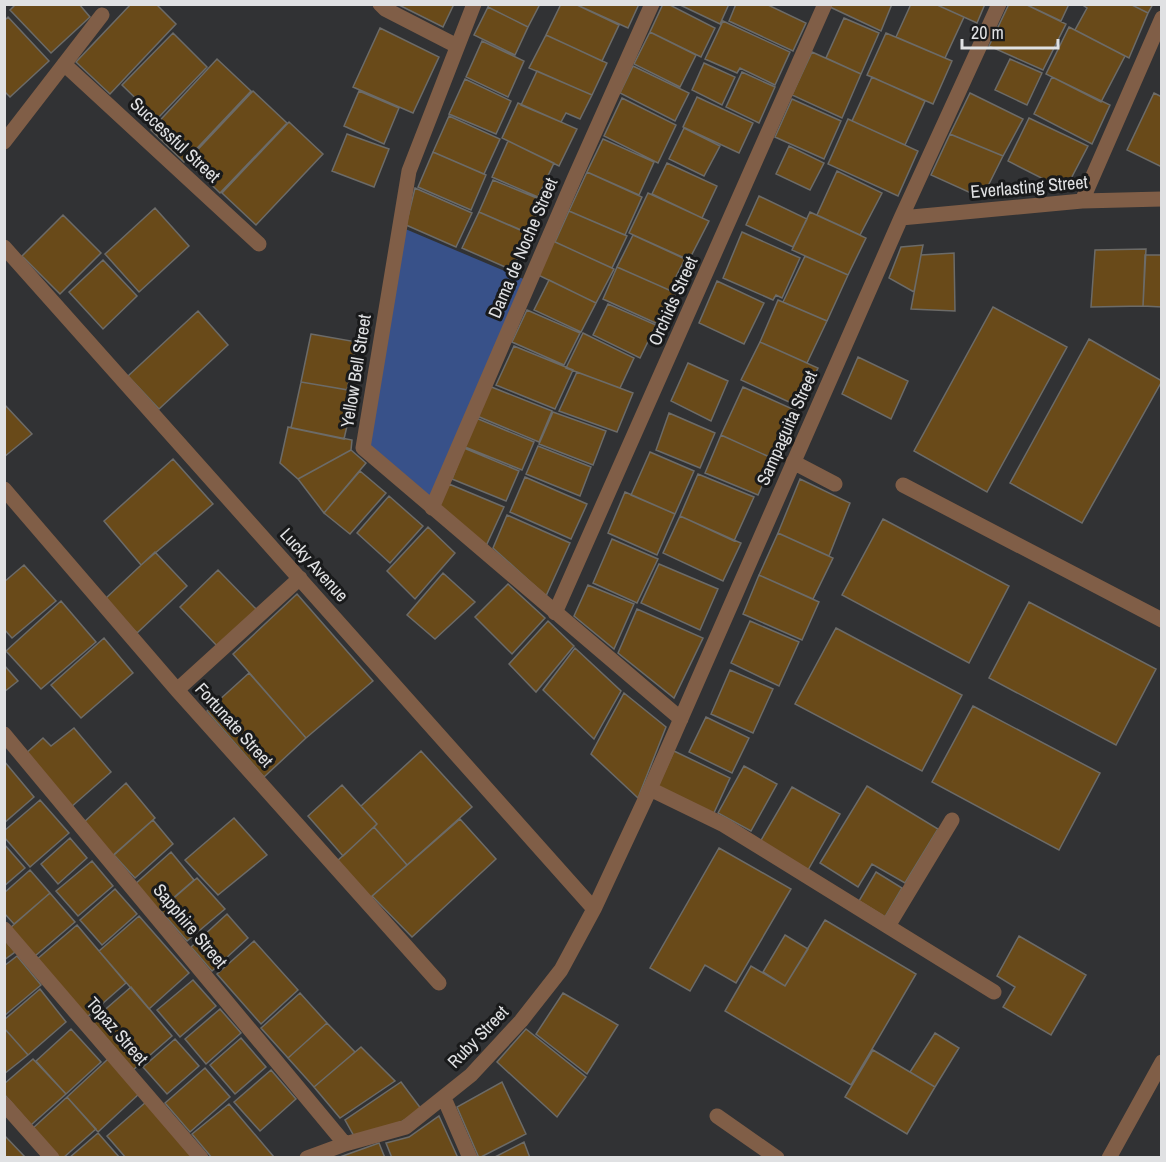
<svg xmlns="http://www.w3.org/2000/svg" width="1166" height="1162" viewBox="0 0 1166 1162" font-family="'Archivo Narrow',sans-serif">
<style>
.green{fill:#385189}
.building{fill:#694a19;stroke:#6c6b68;stroke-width:1.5}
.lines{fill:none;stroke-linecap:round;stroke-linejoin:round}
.minor{stroke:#805e47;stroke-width:15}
.labels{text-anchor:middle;stroke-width:6;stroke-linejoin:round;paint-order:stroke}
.street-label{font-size:18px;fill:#e0e1e3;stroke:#191a1b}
</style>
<rect width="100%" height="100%" fill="#313234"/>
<path class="green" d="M403,228L526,280L430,503L367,447Z"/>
<path class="building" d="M16,4H79L90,17L51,53L10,10Z
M131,4H156L176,24L110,94L76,62Z
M397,4H454L443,27Z
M489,4H540L528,27L488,7Z
M561,4H575L619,25L602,61L546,35Z
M575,4H639L628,28Z
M663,4H668L715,28L701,57L650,32Z
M678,4H729L720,24Z
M736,4H766L806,23L793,51L729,21Z
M831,4H892L881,31L830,7Z
M911,4H935L964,17L945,58L896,37Z
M935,4H985L977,23Z
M1009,4H1025L1066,24L1043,70L989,46Z
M1025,4H1069L1061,21Z
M1081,4H1130L1148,13L1129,58L1075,30L1087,8Z
M1130,4H1153L1148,13Z
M488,7L528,27L515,55L474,35Z
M8,17L49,61L10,97L4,91V21Z
M844,18L879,33L861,74L826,58Z
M723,21L790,52L775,85L740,68L737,73L705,59Z
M1069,27L1125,56L1101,102L1046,74Z
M380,28L439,57L413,113L353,87Z
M650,32L696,55L680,87L634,64Z
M173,33L207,67L157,119L122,85Z
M886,33L952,61L933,104L867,75Z
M546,35L607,63L592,95L529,68Z
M482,41L524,61L508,97L466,77Z
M812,52L861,74L842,118L792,95Z
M217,59L251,91L184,162L151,130Z
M1010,59L1042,73L1027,105L995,90Z
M704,63L735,77L722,105L692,90Z
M633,66L689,93L675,121L620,93Z
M537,71L592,95L580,119L566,113L561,122L521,105Z
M742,72L775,87L759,123L726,107Z
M872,77L925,101L905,145L852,121Z
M1052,77L1110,105L1092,144L1034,114Z
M465,79L511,101L496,134L449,114Z
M253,91L287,123L220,193L187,161Z
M359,91L399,108L384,144L344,126Z
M970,93L1023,119L1003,156L950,134Z
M1154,93L1162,97V167L1127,150Z
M697,97L753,123L739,153L683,127Z
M622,98L676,125L658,163L604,136Z
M792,99L841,121L824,159L775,137Z
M518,103L577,129L559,166L502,138Z
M449,116L500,139L484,174L433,152Z
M1029,118L1088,146L1065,190L1008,161Z
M848,119L918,151L898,196L828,164Z
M289,122L323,154L256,225L222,193Z
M684,128L720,146L704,176L669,159Z
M347,134L389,149L374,187L332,171Z
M950,134L1003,156L982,198L931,175Z
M603,139L654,162L639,195L587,172Z
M508,141L554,163L538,197L492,177Z
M789,146L824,163L810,190L776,174Z
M433,152L486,175L471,210L418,187Z
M667,163L717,186L702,218L652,194Z
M837,171L882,193L860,235L817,215Z
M587,172L642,197L625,235L569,211Z
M493,180L544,201L528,233L479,212Z
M415,188L472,213L456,247L406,225Z
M648,193L709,221L689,260L629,233Z
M759,196L807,219L793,247L746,225Z
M155,208L189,246L139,292L105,254Z
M569,211L627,236L612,268L555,242Z
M479,212L529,234L512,270L462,248Z
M810,212L866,238L848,275L792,250Z
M63,215L101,253L60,294L22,256Z
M742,232L800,258L782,298L776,295L773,300L723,278Z
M633,235L685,259L669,290L617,267Z
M553,241L614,269L596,303L536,274Z
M923,245L921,255L914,292L889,278L901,247Z
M1146,249L1143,306L1091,307L1095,250Z
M954,253L955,311L911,309L921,255Z
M1145,255H1162V307L1143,306Z
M805,256L848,275L827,321L783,302Z
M103,260L137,296L103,329L69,292Z
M617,267L676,293L660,325L603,299Z
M549,280L596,303L581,332L534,310Z
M717,281L764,303L744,344L699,323Z
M778,300L827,321L807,363L760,342Z
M608,304L656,325L640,358L593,335Z
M993,307L1067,347L987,492L914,451Z
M527,310L580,333L564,365L512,342Z
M198,311L228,345L159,409L128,376Z
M583,333L634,358L620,388L566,368Z
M311,334L357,342L347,390L301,382Z
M1089,339L1162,381L1082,523L1010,483Z
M760,342L818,368L800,407L741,380Z
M514,346L573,370L555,409L496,385Z
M858,357L908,381L891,419L842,394Z
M688,363L728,381L711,421L671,401Z
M577,372L633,393L617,432L559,411Z
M301,382L355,391L344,439L291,428Z
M489,386L552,411L539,442L477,416Z
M743,387L797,411L774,459L721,435Z
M4,404L32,434L4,457Z
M553,412L606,431L593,465L539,444Z
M669,413L715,433L700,468L656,450Z
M476,418L534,442L522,470L465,447Z
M288,427L352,440L351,450L298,479L280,463Z
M721,435L774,459L758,495L705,473Z
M538,446L591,467L580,496L526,474Z
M464,448L519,471L506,501L452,479Z
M351,450L366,463L324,513L298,479Z
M650,452L694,471L675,514L631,495Z
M173,459L213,504L141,565L104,521Z
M360,471L386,493L350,534L324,513Z
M698,474L754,497L734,541L680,516Z
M525,477L587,504L571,539L510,512Z
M800,479L850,503L829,556L778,533Z
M449,484L504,507L486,546L439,507Z
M625,492L675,514L657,555L608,533Z
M389,496L423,526L390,563L357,533Z
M507,515L570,543L546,596L493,548Z
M680,516L741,543L723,581L663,553Z
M883,519L1009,586L969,663L842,595Z
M428,527L455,553L415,599L387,571Z
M778,533L833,558L813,599L759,575Z
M612,539L658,559L637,603L593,583Z
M155,552L187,586L137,633L105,599Z
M659,564L718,589L700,630L641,603Z
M24,565L56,601L12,638L4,629V582Z
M218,570L257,610L219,648L180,607Z
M443,573L475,602L435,639L407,615Z
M759,575L819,602L802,640L743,614Z
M508,584L545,618L512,654L475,617Z
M588,585L634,604L614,649L574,616Z
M297,594L373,681L306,738L233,654Z
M61,601L96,642L41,689L6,651Z
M1029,602L1156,669L1116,745L989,678Z
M637,609L703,638L674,698L618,653Z
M548,621L574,646L536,692L509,664Z
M750,621L799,642L779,686L731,663Z
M836,628L962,695L922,771L795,704Z
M104,638L133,673L81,718L51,685Z
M575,648L621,691L594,739L543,690Z
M4,665L18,681L4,692Z
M730,670L773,689L753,733L711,714Z
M249,673L306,738L264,777L207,711Z
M624,693L666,727L638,798L591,754Z
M973,706L1100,773L1059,850L932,782Z
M706,717L749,738L732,773L689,752Z
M74,728L111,772L70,808L24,755L43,738L51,746Z
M421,751L472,807L407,865L374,827L377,824L361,806Z
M674,751L730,778L713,815L657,788Z
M4,761L34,797L4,823Z
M744,766L777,784L751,831L718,813Z
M126,783L155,818L111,857L82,824Z
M342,785L377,824L343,856L308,816Z
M867,786L938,829L905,883L872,864L858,887L820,863Z
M792,787L840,814L808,870L760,842Z
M40,800L69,833L30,867L4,837V831Z
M234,818L267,855L218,895L185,860Z
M460,819L496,859L412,937L372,896Z
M153,820L173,844L135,878L114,855Z
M374,827L407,865L369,899L336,862Z
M70,838L87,858L58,884L41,864Z
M4,844L25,868L4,886Z
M719,848L791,889L736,983L705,965L690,991L650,968Z
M171,852L194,880L157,912L134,885Z
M92,861L113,886L78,916L56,891Z
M30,870L50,893L14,924L4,913V893Z
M876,872L902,888L885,917L859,901Z
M197,878L225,909L187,941L160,910Z
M115,889L137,914L102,945L80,920Z
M50,893L75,922L35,956L10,928Z
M227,914L248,938L212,971L191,947Z
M139,916L189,973L149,1009L99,951Z
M825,920L916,974L851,1085L725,1011L751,966L785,986Z
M77,925L126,983L86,1018L36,960Z
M785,935L808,949L785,986L763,972Z
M1019,936L1086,975L1051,1035L1003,1007L1015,987L997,976Z
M4,939L15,952L4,960Z
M254,941L298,990L261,1024L217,974Z
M17,956L41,985L4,1016V966Z
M193,980L216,1006L180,1037L157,1010Z
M131,987L172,1036L133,1070L92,1021Z
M40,989L66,1022L28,1055L4,1028V1020Z
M300,993L327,1023L288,1058L261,1028Z
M563,993L618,1025L587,1074L536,1034Z
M220,1009L241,1033L206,1064L185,1039Z
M327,1023L355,1052L314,1087L288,1058Z
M4,1028L28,1055L4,1074Z
M71,1029L101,1062L66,1094L36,1061Z
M526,1029L586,1077L557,1117L497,1062Z
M935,1033L959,1048L935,1087L910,1072Z
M241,1038L266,1067L235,1094L210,1065Z
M175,1039L199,1066L167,1094L143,1067Z
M361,1047L395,1081L340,1118L314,1087Z
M873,1050L935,1087L907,1134L845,1097Z
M33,1059L66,1094L31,1125L4,1094V1084Z
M108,1059L140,1093L98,1132L67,1097Z
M205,1068L230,1097L190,1132L165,1103Z
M271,1070L296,1099L260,1131L234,1102Z
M401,1082L422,1110L401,1122L354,1136L345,1120Z
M502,1082L526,1134L479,1158L457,1107Z
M67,1097L96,1129L63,1158H57L32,1129Z
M146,1102L195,1158H126L107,1136Z
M229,1104L274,1157L212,1158L192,1134Z
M439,1116L458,1158H392L386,1143L409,1137Z
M98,1133L120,1158H69Z
M4,1135L25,1157L24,1158H4Z
M524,1142L530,1158H493Z
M379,1143L385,1158H337Z"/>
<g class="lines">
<path class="minor" d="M380,4L385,9L457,46
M474,4L409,171L363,448L681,719
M64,64L259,244
M4,142L102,15
M1082,201L1162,18
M901,218L1082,201L1162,199
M4,247L594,909
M793,462L835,484
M903,485L1162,620
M4,489L177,690L439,983
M432,508L574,179L652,4
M555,613L825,4
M177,690L300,578
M4,734L345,1144
M650,789L724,825L994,992
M888,926L952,820
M4,929L201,1158
M444,1098L470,1158
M4,1104L52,1158
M717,1116L777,1158
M307,1158L345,1144L406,1127L471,1075L521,1021L561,970L594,909L650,789L901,218L999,4
M1109,1158L1162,1062"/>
</g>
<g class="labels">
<g class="street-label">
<text transform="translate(175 140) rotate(43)" y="6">Successful Street</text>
<text transform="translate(1029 187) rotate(-5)" y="6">Everlasting Street</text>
<text transform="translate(523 248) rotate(-67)" y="6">Dama de Noche Street</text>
<text transform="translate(673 301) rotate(-66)" y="6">Orchids Street</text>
<text transform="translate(356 371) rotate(-81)" y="6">Yellow Bell Street</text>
<text transform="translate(787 428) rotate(-66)" y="6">Sampaguita Street</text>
<text transform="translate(314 565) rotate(48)" y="6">Lucky Avenue</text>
<text transform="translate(234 725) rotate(48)" y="6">Fortunate Street</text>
<text transform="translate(190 926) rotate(50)" y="6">Sapphire Street</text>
<text transform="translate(117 1031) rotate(49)" y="6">Topaz Street</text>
<text transform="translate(478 1037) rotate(-46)" y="6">Ruby Street</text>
</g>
</g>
<rect width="1166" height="1162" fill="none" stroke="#e0e1e3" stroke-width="12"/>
<path d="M962 39v9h96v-9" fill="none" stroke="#e0e1e3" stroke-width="3"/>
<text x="971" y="39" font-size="18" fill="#e0e1e3" stroke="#191a1b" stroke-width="4.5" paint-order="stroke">20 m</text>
</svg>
